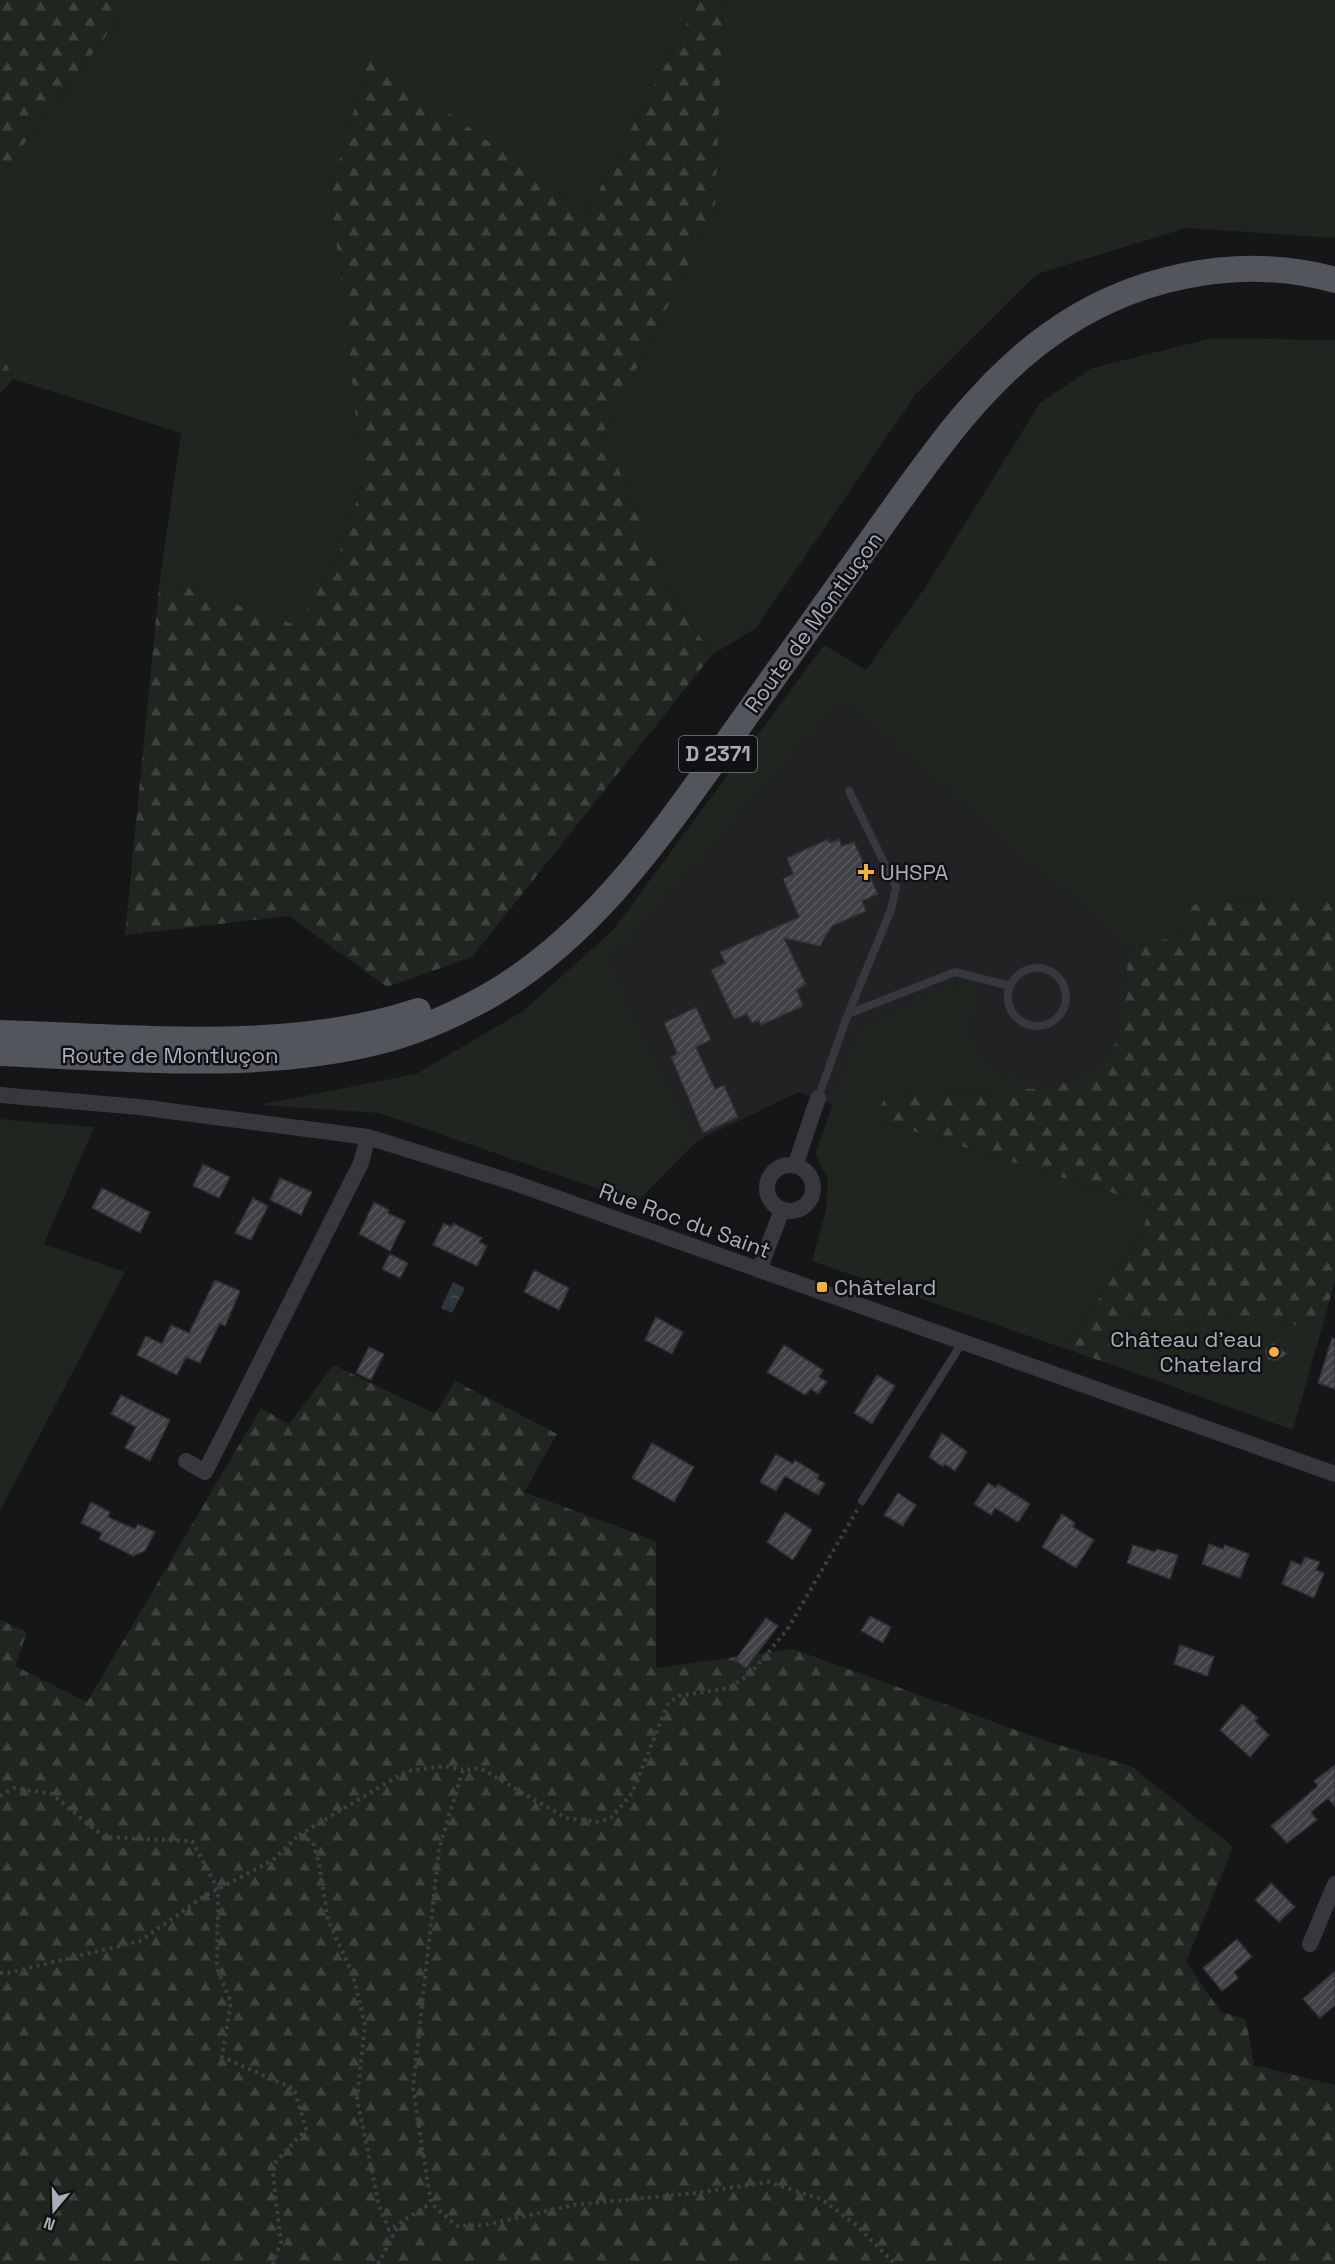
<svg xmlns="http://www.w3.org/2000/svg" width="1335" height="2264" viewBox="0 0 1335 2264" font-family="'Space Grotesk',sans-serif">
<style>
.built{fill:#222225}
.grass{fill:#1e261f}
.forest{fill:url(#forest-firs)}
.water{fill:url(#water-ripples)}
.building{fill:url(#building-hatch);stroke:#303034;stroke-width:1.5}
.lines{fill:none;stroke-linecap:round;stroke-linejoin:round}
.path{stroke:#3d3f44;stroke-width:4;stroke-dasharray:3 4.5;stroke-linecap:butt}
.service{stroke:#37383d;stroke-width:8}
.minor{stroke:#37383d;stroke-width:16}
.primary{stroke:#53555c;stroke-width:26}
.poi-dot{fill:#f2b134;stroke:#111113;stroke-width:2}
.labels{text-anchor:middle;stroke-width:5;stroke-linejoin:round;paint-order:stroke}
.shield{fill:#111113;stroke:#7b7e86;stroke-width:1.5}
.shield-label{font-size:21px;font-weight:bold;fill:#a8adb8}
.street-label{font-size:22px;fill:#a8adb8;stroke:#111113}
.poi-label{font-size:22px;fill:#a8adb8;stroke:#111113;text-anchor:start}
</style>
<defs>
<pattern id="forest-firs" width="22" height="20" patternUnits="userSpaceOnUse" patternTransform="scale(1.5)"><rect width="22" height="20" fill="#1e261f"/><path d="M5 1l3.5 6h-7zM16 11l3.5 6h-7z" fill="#3c433d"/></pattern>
<pattern id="water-ripples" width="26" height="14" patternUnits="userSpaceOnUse" patternTransform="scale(1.5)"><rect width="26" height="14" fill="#2c353c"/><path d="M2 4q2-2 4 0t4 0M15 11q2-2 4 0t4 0" fill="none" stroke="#485056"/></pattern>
<pattern id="building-hatch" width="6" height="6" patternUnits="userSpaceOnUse" patternTransform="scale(1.5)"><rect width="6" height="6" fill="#404145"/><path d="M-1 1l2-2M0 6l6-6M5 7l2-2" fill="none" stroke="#595a5e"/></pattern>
</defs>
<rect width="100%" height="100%" fill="#161618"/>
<path class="built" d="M841,699L1129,947L1121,1037L1092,1074L1049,1088L994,1071L971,1049L970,1016L976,987L860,1030L833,1105L799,1092L697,1141L609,961L757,797Z"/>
<path class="grass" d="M133,0H699L587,213L370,57L330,192L347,327L362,485L341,548L299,627L160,578L181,433L13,379L0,349V176Z
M723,0H1335V238L1186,228L1037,274L916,394L756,628L712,655L664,583L604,432L715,213Z
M1213,338L1335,340V895L1185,905L1184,935L1129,947L841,699L757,797L609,961L697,1141L637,1202L379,1113L259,1105L416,1074L523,1011L613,930L824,645L866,670L925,588L1040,403L1092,368Z
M951,984L977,987L970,1016L971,1049L994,1071L1049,1088L886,1096L877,1120L1151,1205L1141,1234L1066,1349L812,1261L826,1210L828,1180L815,1154L860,1030Z
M0,1119L94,1127L44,1244L125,1272L0,1511Z
M1218,1315L1322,1328L1293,1430L1110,1364L1131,1316L1180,1327Z"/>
<path class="forest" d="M0,0H133L0,176Z
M699,0H723L715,213L604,432L664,583L712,655L472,957L387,987L289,916L125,935L160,578L299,626L341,548L362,485L347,327L330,192L370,56L587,213Z
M0,349L13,379L0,394Z
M1335,895V1281L1322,1328L1218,1315L1180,1327L1131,1316L1110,1364L1066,1349L1141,1234L1151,1205L877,1120L885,1096L1049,1088L1091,1074L1121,1037L1129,947L1184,935L1185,905Z
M334,1365L435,1414L455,1381L557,1434L524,1492L656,1541V1668L793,1649L1049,1742L1131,1766L1233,1847L1186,1962L1221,2012L1246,2019L1254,2065L1335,2085V2264H0V1620L27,1632L15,1666L87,1702L261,1408L289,1424Z"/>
<path class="water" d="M453,1282L465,1288L452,1313L441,1308Z"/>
<path class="building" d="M828,839L830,843L839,839L842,846L854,842L878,894L862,901L866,911L832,926L820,946L784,938L806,984L797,990L803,1006L761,1025L759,1020L752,1023L747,1014L734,1019L711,970L725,963L720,952L799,917L783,879L793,874L787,858Z
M696,1007L711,1040L696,1047L715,1089L724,1085L738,1117L703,1133L671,1057L677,1053L664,1023Z
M203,1164L230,1177L219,1198L193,1186Z
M280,1178L312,1192L301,1215L270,1200Z
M102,1188L150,1212L140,1233L92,1208Z
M253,1198L268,1206L251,1240L235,1233Z
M374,1202L389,1210L388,1213L405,1221L390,1251L359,1234Z
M444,1223L451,1227L453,1223L482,1238L479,1242L487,1246L477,1266L433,1245Z
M390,1254L408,1263L400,1278L382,1269Z
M534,1270L569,1288L559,1310L524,1292Z
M215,1280L240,1291L225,1326L220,1323L200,1363L186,1357L177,1375L137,1355L146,1336L162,1344L171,1325L189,1333Z
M656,1317L683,1332L672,1354L645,1340Z
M1332,1338L1335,1339V1389L1318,1383Z
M1273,1343L1287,1354L1275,1361L1268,1359L1265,1351Z
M784,1345L823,1370L819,1377L827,1382L818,1394L811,1389L805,1395L767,1372Z
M369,1347L384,1354L371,1380L356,1373Z
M877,1375L895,1386L872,1424L854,1413Z
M121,1395L170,1420L150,1461L125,1448L136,1427L111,1414Z
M942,1433L967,1452L955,1471L945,1464L943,1467L929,1457Z
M652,1443L694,1467L674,1502L632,1478Z
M776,1454L793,1464L795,1460L819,1475L817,1479L825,1483L818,1495L785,1476L776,1491L760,1482Z
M988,1483L996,1488L998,1484L1030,1504L1018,1522L995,1508L991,1515L974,1504Z
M898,1493L916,1505L903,1526L884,1515Z
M91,1502L110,1512L108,1517L135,1529L138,1524L155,1532L145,1551L133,1556L99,1539L102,1533L81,1523Z
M785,1512L812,1530L793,1560L767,1542Z
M1062,1514L1075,1523L1073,1527L1094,1540L1076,1568L1042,1547Z
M1209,1544L1223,1549L1225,1545L1249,1554L1240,1578L1202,1564Z
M1133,1545L1155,1552L1157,1549L1178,1555L1170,1579L1127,1563Z
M1305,1557L1320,1562L1316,1570L1324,1573L1314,1598L1282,1584L1291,1561L1301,1565Z
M870,1616L891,1627L883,1643L861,1631Z
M766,1618L778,1626L746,1668L735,1660Z
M1180,1645L1214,1657L1207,1676L1174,1664Z
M1242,1704L1258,1718L1255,1721L1269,1735L1250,1757L1220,1730Z
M1335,1765V1807L1328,1798L1311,1812L1317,1820L1287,1843L1271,1826L1318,1786L1314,1781Z
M1271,1883L1295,1907L1279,1922L1255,1900Z
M1237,1939L1252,1957L1234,1972L1238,1978L1222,1991L1203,1968Z
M1335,1971V2005L1320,2018L1303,1999Z"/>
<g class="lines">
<path class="path" d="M857,1510L787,1630L749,1675L729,1688L678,1696L668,1704L632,1793L612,1817L600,1822L566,1818L480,1768L463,1770L439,1849L413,2088L431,2203L457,2226L485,2225L574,2205L696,2193L768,2182L821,2199L855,2224L895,2264
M0,1796L14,1788L52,1794L104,1837L192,1841L218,1889L217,1969L231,2002L222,2057L294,2089L306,2129L272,2166L281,2242L273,2264
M299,1835L407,1771L444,1766L463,1770
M0,1973H8L140,1941L203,1897L273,1860L299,1835L313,1842L319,1864L328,1920L353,1975L365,2025L357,2099L379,2206L389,2230L431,2203
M378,2264L398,2226"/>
<path class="service" d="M1008 997a29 29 0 1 1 58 0a29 29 0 1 1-58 0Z
M848,1014L891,910L896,887L849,791
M818,1098L848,1014L955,972L1010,986
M862,1501L962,1343"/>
<path class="minor" d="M0,1095L139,1107L368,1137L512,1182L1335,1474
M767 1188a23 23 0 1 1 46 0a23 23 0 1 1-46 0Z
M795,1166L818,1098
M759,1270L782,1210
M186,1461L205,1472L361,1163L368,1137
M1310,1944L1335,1884"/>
<path class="primary" d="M0,1033C135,1037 290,1054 418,1011
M0,1053C123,1058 257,1072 377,1042C414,1033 452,1016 485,998C594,937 665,829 736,730C788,657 840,584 892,511C937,448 984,382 1048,336C1129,277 1237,253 1335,280"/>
</g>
<g class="poi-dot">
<path d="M863 863h6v6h6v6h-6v6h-6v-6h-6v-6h6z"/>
<rect x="816" y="1281" width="12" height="12" rx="3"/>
<circle cx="1274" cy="1352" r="6"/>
</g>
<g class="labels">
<rect class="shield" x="679" y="736" width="78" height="36" rx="4.5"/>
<g class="shield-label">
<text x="718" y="761">D 2371</text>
</g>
<g class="street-label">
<text transform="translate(813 622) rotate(-54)" y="8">Route de Montluçon</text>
<text x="170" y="1063">Route de Montluçon</text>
<text transform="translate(685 1220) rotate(20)" y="8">Rue Roc du Saint</text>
</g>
<g class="poi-label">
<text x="880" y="880">UHSPA</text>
<text x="834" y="1295">Châtelard</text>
<text x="1262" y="1347" text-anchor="end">Château d'eau<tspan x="1262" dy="25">Chatelard</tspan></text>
</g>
</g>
<g transform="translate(54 2210) rotate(199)" stroke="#111113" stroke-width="4.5" paint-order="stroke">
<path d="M0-4.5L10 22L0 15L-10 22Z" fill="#a8adb8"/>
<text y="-9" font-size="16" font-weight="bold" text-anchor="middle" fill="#a8adb8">N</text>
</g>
</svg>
